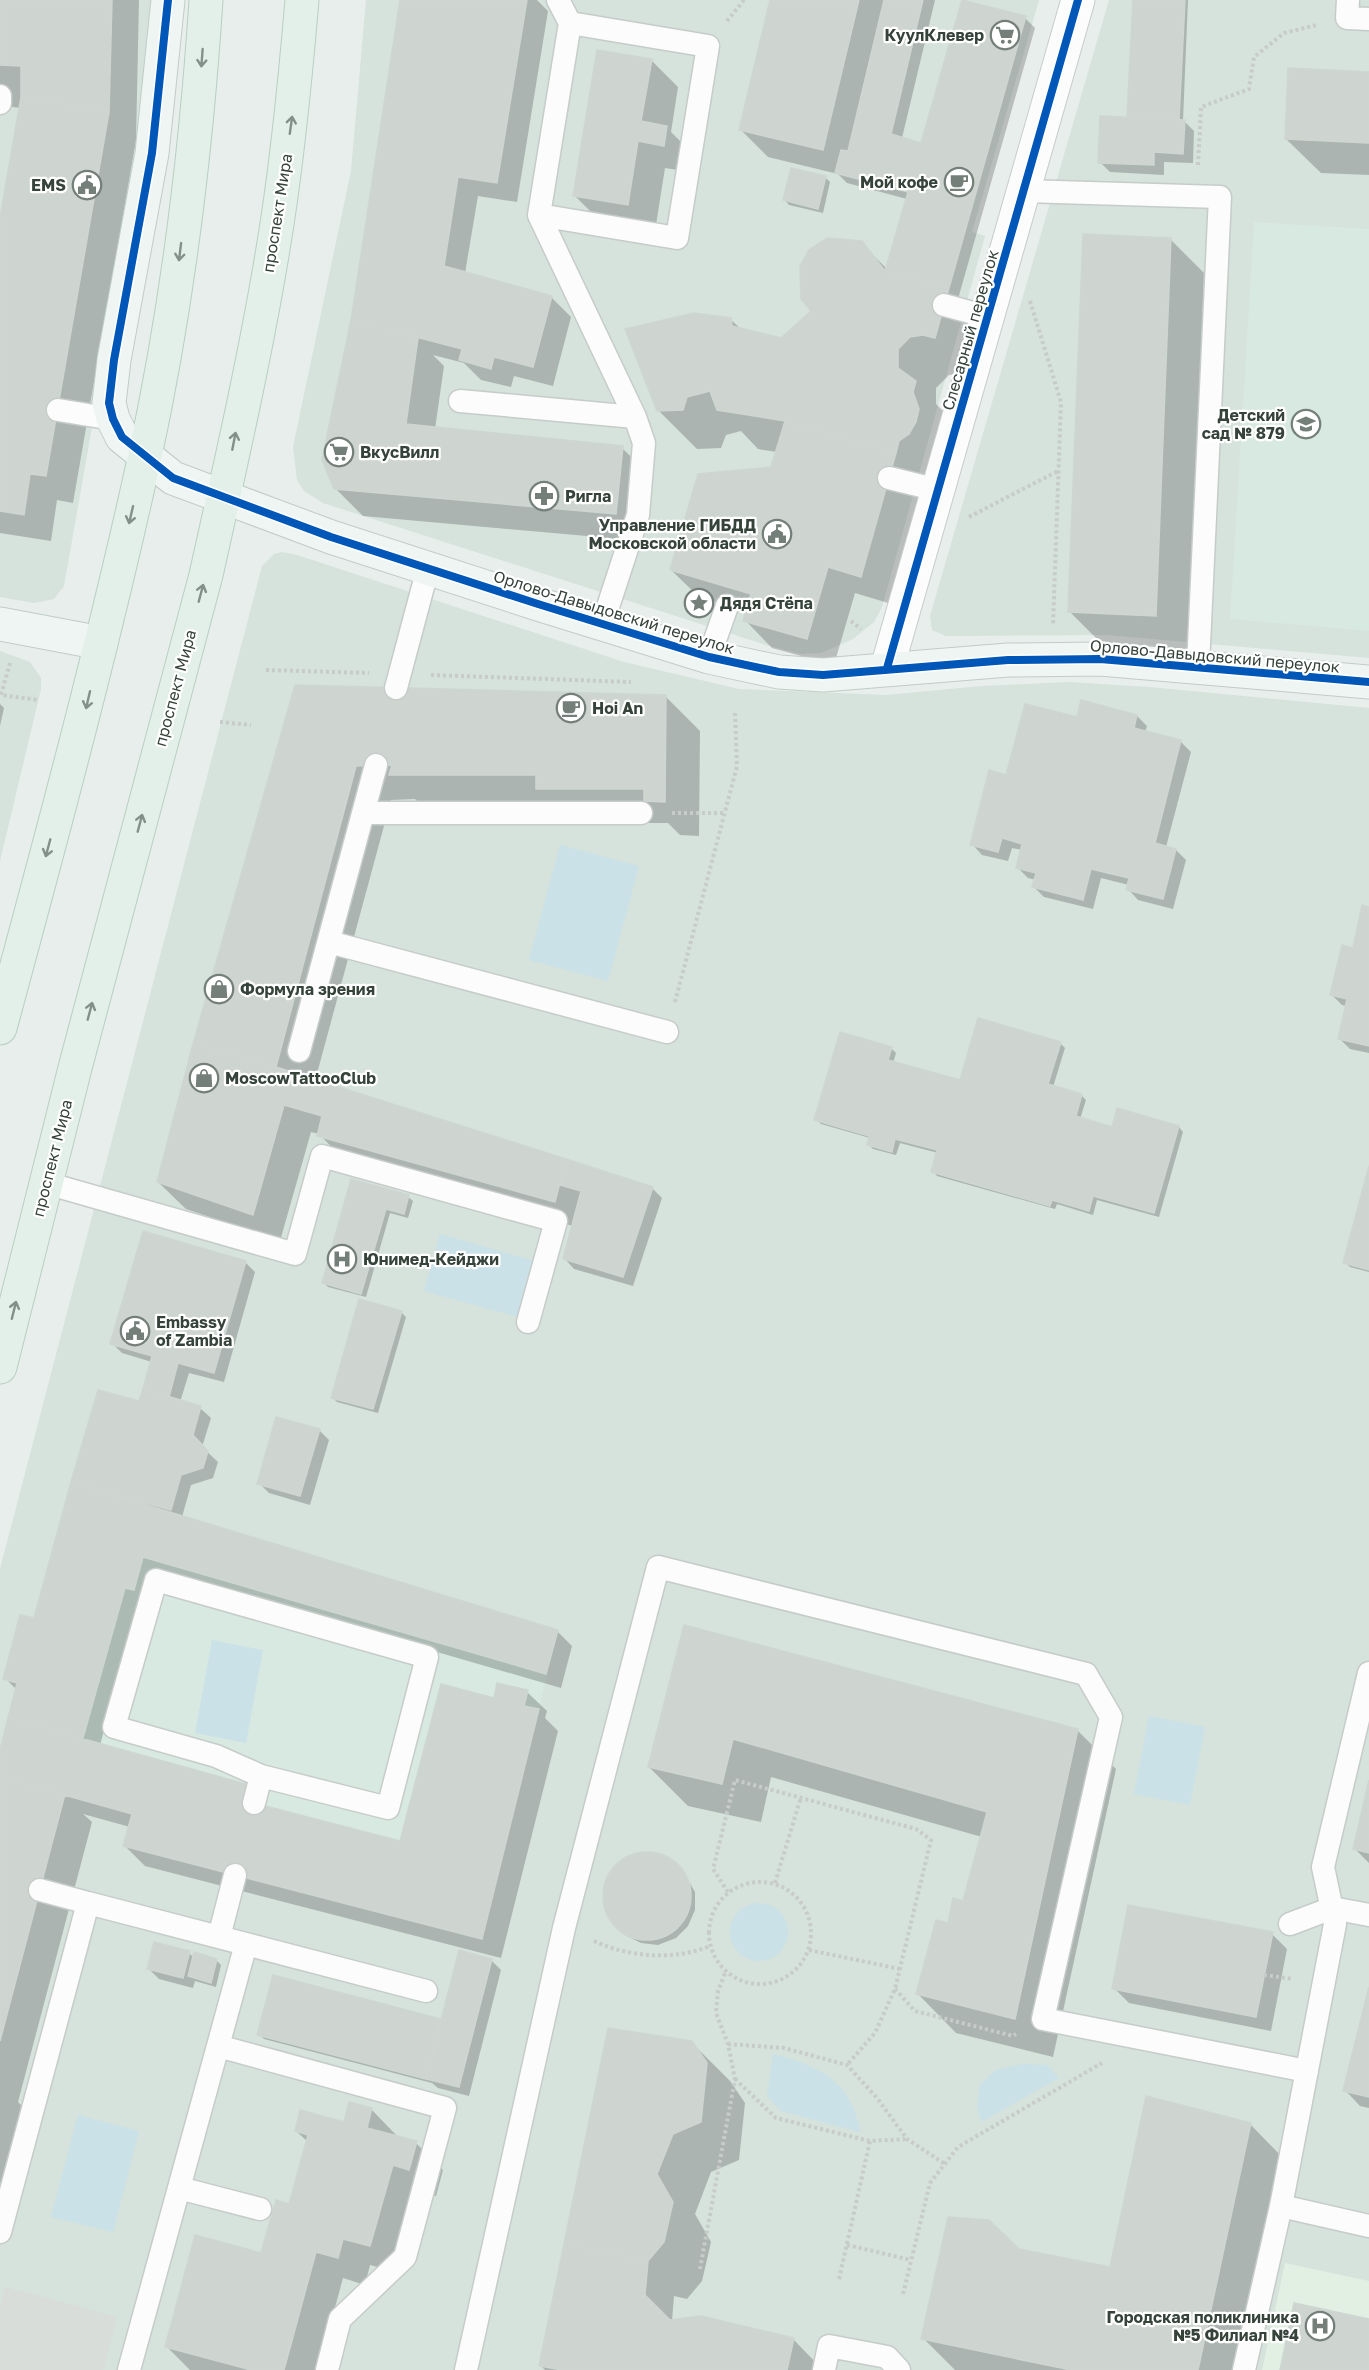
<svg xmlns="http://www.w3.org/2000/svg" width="1369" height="2370" viewBox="0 0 1369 2370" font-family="'Golos Text',sans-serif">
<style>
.residential{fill:#d6e2dc}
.education{fill:#d8e9e1}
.medical{fill:#e1f0e2}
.green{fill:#cae1e7}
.parking{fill:#d8ddda}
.shadow{fill:#0003}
.building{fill:#ced5d1;stroke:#ced6d2;stroke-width:1.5}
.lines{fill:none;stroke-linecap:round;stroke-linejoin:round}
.lane-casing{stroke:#c6ccc9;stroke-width:25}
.street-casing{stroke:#c6ccc9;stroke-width:35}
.secondary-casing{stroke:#c0ccc7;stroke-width:35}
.primary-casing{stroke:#b7cfc3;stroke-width:35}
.path{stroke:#c7ccca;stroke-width:4;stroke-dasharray:3 3;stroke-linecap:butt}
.lane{stroke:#fcfcfc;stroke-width:22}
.street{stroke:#fcfcfc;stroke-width:33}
.secondary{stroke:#eff5f2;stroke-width:33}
.primary{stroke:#e3efe9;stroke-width:33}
.cycleway-casing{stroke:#fff;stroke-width:11}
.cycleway{stroke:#0057b8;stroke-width:8}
.oneway{stroke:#839089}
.labels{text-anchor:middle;stroke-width:4.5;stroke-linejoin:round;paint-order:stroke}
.poi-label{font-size:16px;font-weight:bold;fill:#35433b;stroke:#fff;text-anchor:start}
.street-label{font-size:16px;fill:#35433b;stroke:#fff}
</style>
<rect width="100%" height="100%" fill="#e8eeeb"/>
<path class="residential" d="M0,0H155L141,149L64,586L54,599L34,603L0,597Z
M366,0H1039L972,232L985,236L882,607L874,622L853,639L821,653L801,654L766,645L323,503L304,491L297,480L293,447L351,171Z
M1109,0H1369V658L1106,635L946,636L932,630L930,616Z
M282,552L297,555L624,662L739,689L886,695L982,686L1069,682L1149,687L1369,708V2370H0V1569L262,566L274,554Z
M0,651L30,662L41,678V689L0,861Z"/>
<path class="education" d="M1254,222L1369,229V631L1230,619Z
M71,1482L558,1630L539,1709L524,1706L527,1690L498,1683L494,1698L441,1684L400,1841L242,1800L245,1784L8,1718L17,1683L3,1679L20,1615L34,1618Z"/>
<path class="medical" d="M1285,2263L1369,2281V2370H1262Z"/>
<path class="green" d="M560,845L639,866L608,981L529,960Z
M440,1234L534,1261L518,1317L424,1291Z
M212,1640L263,1650L246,1743L195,1733Z
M1149,1716L1205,1727L1190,1805L1134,1794Z
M730 1932a29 29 0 1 1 58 0a29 29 0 1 1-58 0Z
M773,2054C819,2066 852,2081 860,2132L781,2111L767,2096Z
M1023,2064L1047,2065L1059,2078L981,2122L977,2106L980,2085L996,2070Z
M78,2115L139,2131L113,2232L51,2217Z"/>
<path class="parking" d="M5,2287L117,2317L103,2370H0V2307Z"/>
<path class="shadow" d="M0,0H139L136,140L73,503L57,500L51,541L0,533V227L20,108L0,105Z
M402,0H537L548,11L517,202L478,196L465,273L551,297L571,317L553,386L514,376L511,387L481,380L464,363L433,355L444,366L435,429L622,448L650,475L643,541L363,516L335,488L324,460L352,319Z
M772,0H935L902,138L922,144L963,0L1025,18L1035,28L958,299L987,328L963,373L949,375L936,388V404L954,422L921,487L888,603L855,593L834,665L772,648L745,620L747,611L699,597L671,570L772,469L777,452L758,449L741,431L726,435L721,448L697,449L658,410L730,319L741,329L781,340L814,312L861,243L887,269L907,199L847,183L838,174L768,157L741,130Z
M1135,0H1188L1183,120L1194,131L1193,163L1164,162V175L1110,172L1100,162L1129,118Z
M651,60L678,87L671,132L694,155L691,172L665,168L655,231L602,223L574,195Z
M1369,74V175L1321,173L1286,139Z
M825,177L830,182L823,213L789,205L785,200Z
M1170,239L1204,273L1190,649L1104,646L1070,612Z
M296,687L666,697L700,731L699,836L680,835L668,823H572L425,809L415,799L391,800L315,1081L652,1188L662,1198L633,1286L574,1269L564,1258L573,1226L346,1162L319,1134L311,1132L280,1241L186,1209L158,1182Z
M0,704L4,708L0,726Z
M1137,716L1147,726L1145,732L1181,742L1191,752L1166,847L1176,850L1186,860L1173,909L1138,900L1128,889L1129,885L1101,878L1093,909L1044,897L1034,887L1036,880L1028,878L1017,867L1022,850L1012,848L1008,861L982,855L972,844L1007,777L1078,719Z
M1369,908V1053L1350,1049L1340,1039L1347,1006L1342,1005L1332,995L1354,949Z
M1060,1043L1065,1048L1053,1087L1081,1095L1086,1100L1080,1119L1113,1128L1179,1127L1183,1132L1159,1217L1097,1200L1093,1215L1057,1204L1055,1209L937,1176L933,1171L938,1153L900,1143L896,1155L873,1149L868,1144L870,1138L821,1124L816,1119L891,1048L896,1053L893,1063L961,1082Z
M1369,1172V1272L1350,1267L1345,1262Z
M352,1180L408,1197L413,1201L408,1218L390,1213L366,1297L328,1287L323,1282Z
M245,1262L255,1272L224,1382L189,1373L180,1402L200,1408L211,1418L202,1447L218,1462L213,1478L191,1485L182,1517L557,1631L572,1646L561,1688L158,1571L140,1602L100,1745L245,1785L264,1807L401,1843L495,1700L527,1692L547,1711L545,1718L558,1731L501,1958L145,1866L125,1846L130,1827L83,1814L92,1822L18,2102L28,2112L0,2217V1756L17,1690L5,1678L35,1620L99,1392L140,1403L152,1362L122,1353L112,1343Z
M401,1312L406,1317L378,1413L337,1402L332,1397Z
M319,1430L329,1440L310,1505L269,1493L259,1483Z
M685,1627L1077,1730L1116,1769L1053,2057L956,2033L918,1994L949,1925L964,1903L982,1837L771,1777L761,1822L688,1806L649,1767Z
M1369,1786V1863L1354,1848Z
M650,1853L667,1858L682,1870L695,1892V1910L688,1926L676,1938L658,1945L641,1943L625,1935L608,1915L604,1898L607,1880L618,1865L633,1856Z
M1272,1934L1287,1949L1271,2031L1129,2003L1114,1988Z
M189,1953L194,1958L216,1960L221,1965L216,1987L195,1981L193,1988L159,1979L149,1969Z
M491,1960L501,1970L469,2096L438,2088L432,2083L264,2039L259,2034L274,1977L442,2021Z
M1369,1993V2108L1360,2106L1345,2090Z
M691,2042L730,2081L745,2103L739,2160L711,2172L695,2214L711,2242L702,2281L687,2299L674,2296L672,2321L793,2339L820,2367L819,2370H545L541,2366Z
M371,2109L398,2137L416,2143L443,2170L436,2196L420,2192L397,2272L370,2265L365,2285L343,2278L318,2370H190L166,2346L262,2255L290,2206L308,2142L296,2131L345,2123Z
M1250,2124L1284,2159L1240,2370H955L923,2338L1018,2251L1111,2268Z"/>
<path class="building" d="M0,0H112L109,112L21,97V66L0,65Z
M400,0H527L497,183L458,177L444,266L552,296L533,367L494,357L491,369L459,360L462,349L351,320Z
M770,0H859L823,150L739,130Z
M884,0H923L891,134L921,143L962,0L1026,16L949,288L885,271L908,192L835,173L841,150L848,151Z
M1133,0H1185L1179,120L1127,117Z
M597,50L652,59L641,121L667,126L664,146L638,141L628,205L573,196Z
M1288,68L1369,72V143L1285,139Z
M21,97L109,112L46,476L30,474L24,515L0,511V218Z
M1100,116L1185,120L1183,154L1154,152V165L1098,163Z
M791,168L826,176L818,209L783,200Z
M1083,234L1171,238L1156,616L1068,612Z
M827,238L862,241L885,271L949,288L935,338L923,335L910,337L898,349V368L916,381L913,392L919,409L916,422L909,434L899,441L896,453L785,421L717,410L710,391L687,397L683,410L657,411L625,329L694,313L731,318L732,326L781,338L811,311L801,299L800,266L809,250Z
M351,320L418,338L406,424L623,446L616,514L334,489L322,460Z
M785,421L896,453L861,577L828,567L807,639L743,621L751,594L670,570L698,474L771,467Z
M295,685L666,695L665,802L644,801V789H536V775H389L392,765L356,766L276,1067L193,1044Z
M1081,700L1137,715L1134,728L1181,740L1155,843L1176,849L1163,899L1126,890L1129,878L1091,869L1083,900L1032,887L1036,873L1016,868L1022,844L1002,838L998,852L970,845L989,770L1006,775L1025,704L1077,717Z
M1362,905L1369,907V1046L1338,1039L1347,999L1330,995L1342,945L1353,948Z
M978,1018L1061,1042L1048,1084L1082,1094L1076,1116L1112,1127L1117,1108L1179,1126L1154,1213L1093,1196L1089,1211L1052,1200L1050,1206L931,1172L937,1150L895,1139L892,1152L867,1145L869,1136L814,1120L840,1032L892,1047L888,1060L960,1080Z
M193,1044L276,1067L566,1159L555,1202L317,1136L322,1116L284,1105L253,1215L157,1182Z
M566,1159L653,1187L623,1277L563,1259L581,1191L560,1185Z
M1369,1166V1270L1343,1263Z
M351,1179L409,1195L404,1214L386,1209L361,1294L322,1283Z
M143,1231L246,1261L214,1373L178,1363L169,1397L143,1389L152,1356L110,1344Z
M359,1299L402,1311L373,1409L331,1398Z
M143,1389L201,1406L193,1435L208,1451L203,1468L181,1475L171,1510L71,1482L98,1390L139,1401Z
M276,1417L320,1429L300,1496L257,1484Z
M71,1482L558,1630L546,1674L143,1557L134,1590L125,1588L83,1738L8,1718L17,1683L3,1679L20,1615L34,1618Z
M684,1625L1078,1729L1015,2019L916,1994L936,1920L948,1923L953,1898L963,1901L987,1812L733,1739L722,1784L648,1767Z
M497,1683L528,1690L524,1706L539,1709L482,1939L123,1846L132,1814L0,1777V1750L8,1718L246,1784L242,1800L400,1841L441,1684L494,1698Z
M0,1777L65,1794L0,2041Z
M1369,1780V1853L1353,1849Z
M603 1896a44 44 0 1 1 88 0a44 44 0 1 1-88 0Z
M1128,1905L1273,1932L1256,2017L1112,1989Z
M154,1942L190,1951L183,1978L147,1969Z
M459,1950L492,1959L459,2087L426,2079Z
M194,1952L217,1959L211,1983L188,1976Z
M273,1975L441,2019L426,2079L257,2035Z
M1369,1987V2097L1343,2091Z
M608,2028L692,2041L707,2063L701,2122L673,2134L657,2174L673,2202L664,2242L648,2261L564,2244Z
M1146,2096L1251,2123L1198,2370H1071L921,2339L948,2217L989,2220L1019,2249L1110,2267Z
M349,2102L372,2108L367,2128L417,2141L409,2170L393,2165L370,2246L343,2239L338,2258L316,2252L284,2370H251L165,2347L195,2235L261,2253L276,2200L289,2204L308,2135L295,2131L300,2110L344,2122Z
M564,2244L648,2261L645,2295L670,2320L701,2316L794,2338L787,2370H562L539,2366Z
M1294,2303L1369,2319V2370H1280Z"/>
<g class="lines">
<g class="lane-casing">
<path id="lane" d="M558,0L570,23L539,215L635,417L644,443L638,515L602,625
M1348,0L1347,18L1369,19
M0,96V103
M1024,191L1220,197L1198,666
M539,215L677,238L708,46L570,23
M944,305L988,317
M460,401L635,417
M58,410L113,419
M889,478L938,490
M709,657L727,606
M396,688L428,568
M363,813H641
M329,942L667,1032
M299,1051L376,765
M46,1183L295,1254L322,1156L556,1221L528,1322
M254,1803L261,1776L388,1808L427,1657L156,1580L114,1727L216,1756L261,1776
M40,1890L88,1903
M1290,1924L1332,1908L1369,1915
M219,1937L235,1875
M218,2046L445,2108L405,2257L340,2319L327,2370
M179,2188L260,2209
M1281,2206L1369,2226
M0,2232L88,1903L426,1991
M129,2370L246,1944
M466,2370L564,1928L658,1567L1086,1674L1111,1717L1043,2019L1307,2071
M824,2370L829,2346L887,2357L899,2370
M1244,2370L1281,2206L1335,1924L1323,1867L1369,1673"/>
</g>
<g class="street-casing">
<path id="street" d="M887,668L1078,0"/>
</g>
<g class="secondary-casing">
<path id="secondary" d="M168,0L152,153L114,360L109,403L113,419L122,437L173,478L331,537L538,604L709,657L779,672L823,675L1008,660L1100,659L1369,682
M0,624L101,643"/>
</g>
<g class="primary-casing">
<path id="primary" d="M0,1028C51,839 102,651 144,460C177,309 196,154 206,0
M0,1367L75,1068L206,575C230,467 255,358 273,249C287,166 295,83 302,0"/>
</g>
<path class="path" d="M727,21L744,0
M1198,165L1201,107L1249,89L1254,57L1284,33L1317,25
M1030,301L1061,402L1053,625
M969,517L1058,471
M851,621L861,629
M10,663L1,695L38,700
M266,670L369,673
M431,675L631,682
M220,722L251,725
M672,813H725
M675,1002L737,766L735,713
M709 1933a51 51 0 1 1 102 0a51 51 0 1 1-102 0Z
M775,1883L801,1797
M728,1892L713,1869L735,1780L916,1829L931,1840L895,1989L875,2033L847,2065
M594,1941C628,1957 674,1961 710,1946
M809,1950L900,1969
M1264,1975L1293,1979
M895,1989L915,2011L1013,2036L1016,2034
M728,2044L784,2048L847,2065L877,2098L907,2139L945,2164
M735,2079L776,2118L870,2141L907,2139
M847,2245L911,2260
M700,2269L735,2079L728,2044L716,2013L718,1991L726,1971
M839,2279L870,2141
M903,2294L930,2183L958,2147L1102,2063"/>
<use href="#lane" class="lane"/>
<use href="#street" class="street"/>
<use href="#secondary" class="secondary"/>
<use href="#primary" class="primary"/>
<g class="cycleway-casing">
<path id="cycleway" d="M168,0L152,153L114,360L109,403L113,419L122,437L173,478L331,537L538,604L709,657L779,672L823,675L1008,660L1100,659L1369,682
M887,668L1078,0"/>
</g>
<use href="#cycleway" class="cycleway"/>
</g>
<defs><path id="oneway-shaft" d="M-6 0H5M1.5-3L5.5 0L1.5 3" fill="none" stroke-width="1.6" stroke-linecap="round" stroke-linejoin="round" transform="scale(1.5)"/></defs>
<g class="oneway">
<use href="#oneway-shaft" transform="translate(202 58) rotate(94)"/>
<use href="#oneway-shaft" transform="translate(291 125) rotate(-82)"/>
<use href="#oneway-shaft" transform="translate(180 252) rotate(97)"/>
<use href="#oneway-shaft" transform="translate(234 441) rotate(-79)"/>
<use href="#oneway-shaft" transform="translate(131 515) rotate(103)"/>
<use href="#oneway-shaft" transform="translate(201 593) rotate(-75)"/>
<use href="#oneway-shaft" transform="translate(88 700) rotate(103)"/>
<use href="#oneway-shaft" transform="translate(140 823) rotate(-75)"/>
<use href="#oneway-shaft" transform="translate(48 848) rotate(105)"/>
<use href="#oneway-shaft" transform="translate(90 1011) rotate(-75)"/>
<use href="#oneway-shaft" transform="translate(14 1310) rotate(-76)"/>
</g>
<defs>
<g id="supermarket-ring" transform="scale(1.5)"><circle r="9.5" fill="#fff" stroke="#747f79" stroke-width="1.5"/><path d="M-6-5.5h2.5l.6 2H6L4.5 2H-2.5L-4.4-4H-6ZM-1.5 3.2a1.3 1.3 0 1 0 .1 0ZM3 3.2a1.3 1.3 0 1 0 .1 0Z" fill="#747f79"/></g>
<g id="cafe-ring" transform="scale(1.5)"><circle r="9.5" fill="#fff" stroke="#747f79" stroke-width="1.5"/><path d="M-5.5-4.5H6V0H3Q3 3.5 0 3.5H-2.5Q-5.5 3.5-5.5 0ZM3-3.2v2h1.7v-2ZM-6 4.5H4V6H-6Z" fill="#747f79"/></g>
<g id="civic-ring" transform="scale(1.5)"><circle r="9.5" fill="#fff" stroke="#747f79" stroke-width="1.5"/><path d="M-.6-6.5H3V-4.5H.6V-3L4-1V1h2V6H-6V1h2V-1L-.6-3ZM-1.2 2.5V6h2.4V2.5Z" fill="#747f79"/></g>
<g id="school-ring" transform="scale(1.5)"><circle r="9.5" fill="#fff" stroke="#747f79" stroke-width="1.5"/><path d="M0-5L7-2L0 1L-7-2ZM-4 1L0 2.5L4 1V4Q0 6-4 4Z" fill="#747f79"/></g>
<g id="pharmacy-ring" transform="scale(1.5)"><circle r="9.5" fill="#fff" stroke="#747f79" stroke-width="1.5"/><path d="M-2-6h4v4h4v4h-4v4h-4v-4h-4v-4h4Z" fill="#747f79"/></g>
<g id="sight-ring" transform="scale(1.5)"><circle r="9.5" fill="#fff" stroke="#747f79" stroke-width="1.5"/><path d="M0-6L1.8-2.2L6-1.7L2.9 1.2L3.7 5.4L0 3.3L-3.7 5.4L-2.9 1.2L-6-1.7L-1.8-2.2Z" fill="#747f79"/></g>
<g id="shop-ring" transform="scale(1.5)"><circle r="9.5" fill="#fff" stroke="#747f79" stroke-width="1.5"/><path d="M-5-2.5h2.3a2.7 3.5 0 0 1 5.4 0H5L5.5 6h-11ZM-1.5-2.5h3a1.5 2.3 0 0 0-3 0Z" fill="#747f79"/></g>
<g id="hospital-ring" transform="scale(1.5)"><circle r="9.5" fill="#fff" stroke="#747f79" stroke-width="1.5"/><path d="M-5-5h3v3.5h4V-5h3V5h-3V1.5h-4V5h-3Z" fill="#747f79"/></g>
</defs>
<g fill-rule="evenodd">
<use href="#supermarket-ring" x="1005" y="35"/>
<use href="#cafe-ring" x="959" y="182"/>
<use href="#civic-ring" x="87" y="185"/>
<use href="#school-ring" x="1306" y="424"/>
<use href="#supermarket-ring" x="339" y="452"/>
<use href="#pharmacy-ring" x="544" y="496"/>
<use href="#civic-ring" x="777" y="534"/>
<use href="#sight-ring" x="699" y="603"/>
<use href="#cafe-ring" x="571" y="708"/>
<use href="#shop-ring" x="219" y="989"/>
<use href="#shop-ring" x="204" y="1078"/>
<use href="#hospital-ring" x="342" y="1259"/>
<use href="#civic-ring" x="135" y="1331"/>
<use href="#hospital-ring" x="1320" y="2326"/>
</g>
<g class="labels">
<g class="poi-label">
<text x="984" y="41" text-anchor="end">КуулКлевер</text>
<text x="938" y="188" text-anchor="end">Мой кофе</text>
<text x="66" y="191" text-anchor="end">EMS</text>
<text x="1285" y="421" text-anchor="end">Детский<tspan x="1285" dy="18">сад № 879</tspan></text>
<text x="360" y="458">ВкусВилл</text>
<text x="565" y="502">Ригла</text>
<text x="756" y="531" text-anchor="end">Управление ГИБДД<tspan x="756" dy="18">Московской области</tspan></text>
<text x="720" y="609">Дядя Стёпа</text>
<text x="592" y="714">Hoi An</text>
<text x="240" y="995">Формула зрения</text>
<text x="225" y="1084">MoscowTattooClub</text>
<text x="363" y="1265">Юнимед-Кейджи</text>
<text x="156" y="1328">Embassy<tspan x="156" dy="18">of Zambia</tspan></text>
<text x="1299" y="2323" text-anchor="end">Городская поликлиника<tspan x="1299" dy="18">№5 Филиал №4</tspan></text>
</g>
<g class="street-label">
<text transform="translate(277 213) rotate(-81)" y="6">проспект Мира</text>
<text transform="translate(970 330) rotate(-74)" y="6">Слесарный переулок</text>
<text transform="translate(614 612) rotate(17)" y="6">Орлово-Давыдовский переулок</text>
<text transform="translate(1215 656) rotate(5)" y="6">Орлово-Давыдовский переулок</text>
<text transform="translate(175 688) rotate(-75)" y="6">проспект Мира</text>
<text transform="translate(52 1158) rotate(-76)" y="6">проспект Мира</text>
</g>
</g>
</svg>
